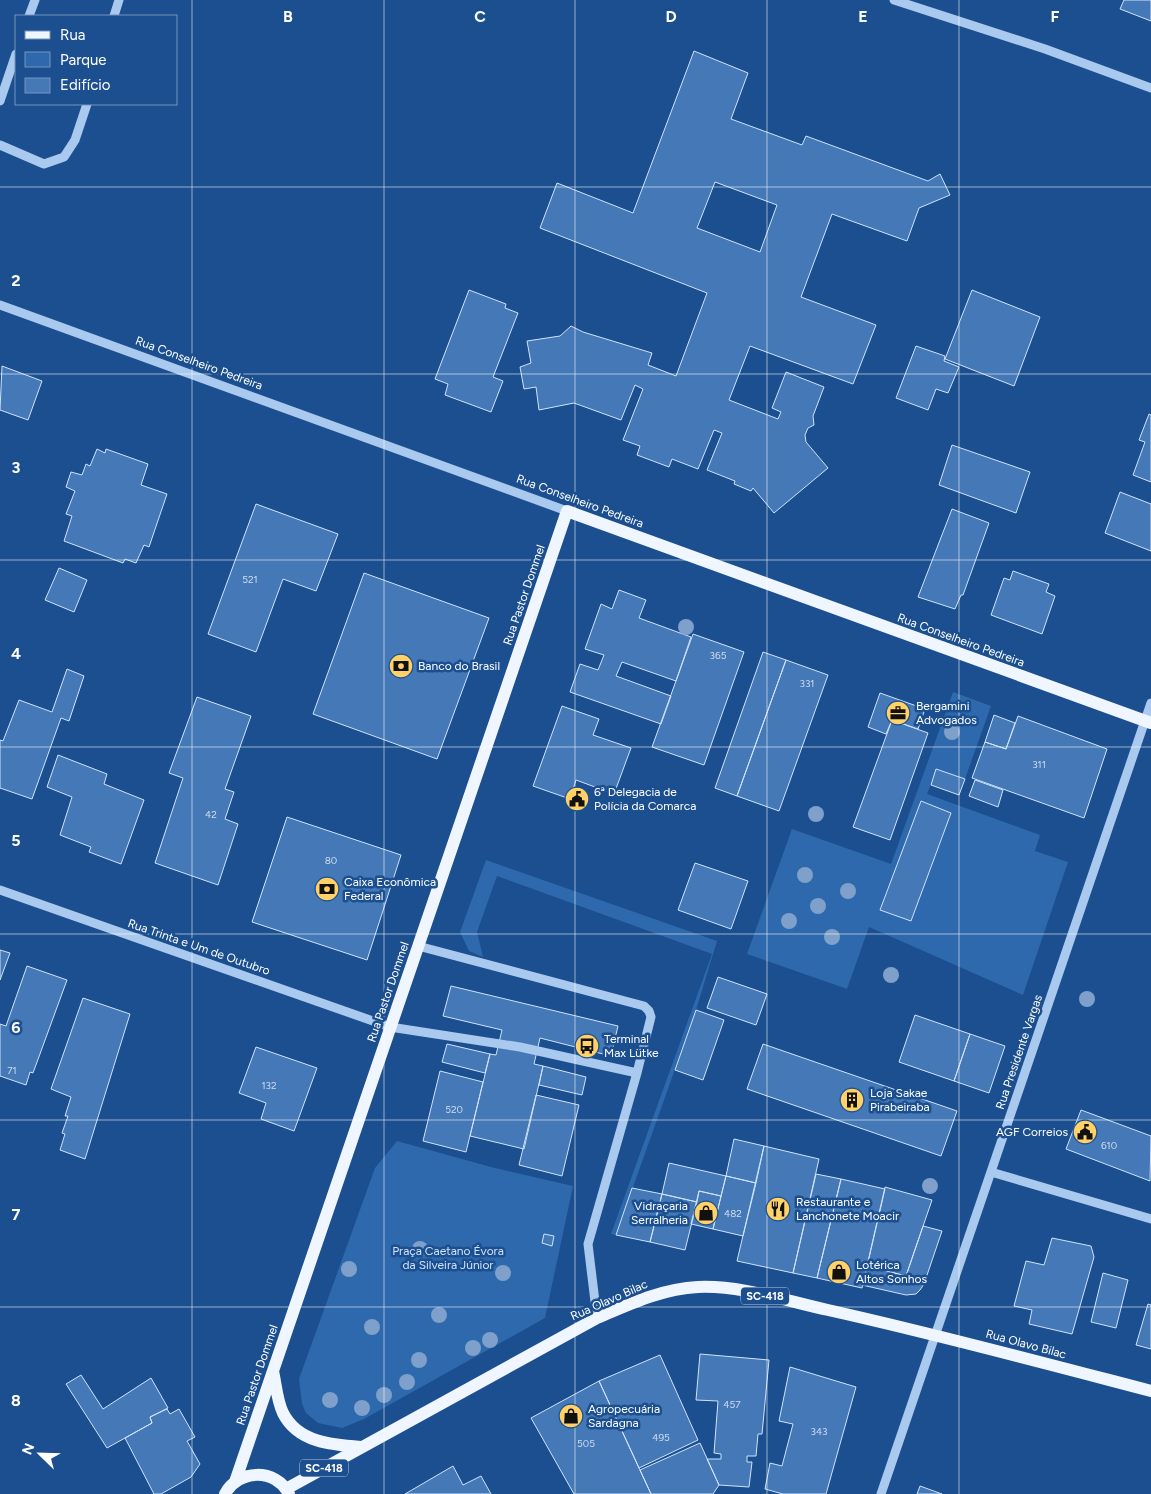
<svg xmlns="http://www.w3.org/2000/svg" width="1151" height="1494" viewBox="0 0 1151 1494" font-family="Figtree,sans-serif">
<style>
.green{fill:#2e69ad}
.building{fill:#4478b7;stroke:#cfe3fa;fill-rule:evenodd}
.lines{fill:none;stroke-linecap:round;stroke-linejoin:round}
.minor{stroke:#a9c9ee;stroke-width:9}
.major{stroke:#f0f6ff;stroke-width:12}
.tree{fill:#7ea0ca}
.grid{fill:none;stroke:#fff;stroke-width:1;stroke-opacity:0.55}
.labels{text-anchor:middle;stroke-width:5;stroke-linejoin:round;paint-order:stroke}
.number-label{font-size:10px;fill:#d0dded}
.shield{fill:#1b4f8f;stroke:#bbcadd;stroke-width:1}
.shield-label{font-size:11px;font-weight:bold;fill:#fff}
.street-label{font-size:12px;fill:#fff;stroke:#1b4f8f}
.poi-label{font-size:12px;fill:#fff;stroke:#1b4f8f;text-anchor:start}
.park-label{font-size:12px;fill:#cfe3fa;stroke:#1b4f8f}
.grid-label{font-size:16px;text-anchor:middle;font-weight:bold;fill:#fff;stroke:#1b4f8f;stroke-width:5;stroke-linejoin:round;paint-order:stroke}
</style>
<rect width="100%" height="100%" fill="#1b4f8f"/>
<path class="green" d="M953,692L991,706L965,779L937,769L927,794L1040,835L1035,851L1068,862L1023,995L869,927L847,989L747,954L792,829L891,864Z
M486,860L717,941L696,1010L616,1235L611,1234L712,954L497,876L477,932L483,957L469,951L460,932Z
M397,1141L491,1167L573,1186L545,1318L364,1419L342,1428L318,1423L306,1413L302,1404L299,1379L375,1168Z"/>
<path class="building" d="M1124,0H1151V21L1120,9Z
M694,51L748,73L731,119L802,145L806,136L928,181L940,174L950,195L919,208L907,241L832,214L801,297L876,325L853,384L750,346L729,400L778,419L781,412L772,408L786,372L824,387L813,416L814,425L808,428L805,435L806,442L828,468L774,513L753,488L751,491L734,484L735,481L707,470L722,433L714,430L698,469L672,459L669,467L637,455L640,446L623,440L643,389L635,385L621,420L574,403L539,410L536,387L524,389L520,367L531,363L527,341L560,336L571,326L583,332L652,353L648,365L676,376L707,293L540,228L557,183L633,213ZM715,182L777,205L760,252L697,228Z
M469,290L506,304L505,308L518,313L493,377L503,381L491,412L445,395L448,384L435,379Z
M972,290L1040,317L1014,386L945,359Z
M916,346L945,356L944,361L959,367L948,393L936,389L928,410L896,398Z
M2,366L42,381L28,420L0,410Z
M1149,414L1151,415V482L1133,475L1145,442L1139,440Z
M952,445L1030,472L1016,513L939,485Z
M97,449L105,453L106,449L148,464L141,485L167,494L149,547L144,545L136,563L125,559L123,563L64,541L72,516L66,514L75,491L66,487L71,472L82,475L86,464L90,466Z
M1120,492L1151,504V551L1105,533Z
M256,504L338,534L316,591L283,579L256,652L208,634Z
M952,509L989,523L963,595H961L955,609L918,597Z
M59,568L87,580L74,612L45,600Z
M1013,571L1049,584L1046,592L1055,596L1042,634L991,615L1004,578L1010,580Z
M364,573L489,618L437,759L313,714Z
M619,590L646,600L639,618L691,637L676,681L622,662L616,676L671,696L661,724L570,692L580,664L598,670L604,655L585,649L601,604L612,609Z
M693,634L744,652L704,765L652,747Z
M763,652L786,660L737,796L715,788Z
M786,660L828,675L779,811L737,796Z
M67,669L84,676L69,721L61,718L32,799L0,788V740L3,741L19,700L52,712Z
M880,693L925,709L918,729L892,720L886,734L868,727Z
M197,697L251,716L225,789L234,792L225,819L238,824L218,885L155,863L183,778L169,773Z
M562,706L599,719L593,735L631,748L614,794L576,780L570,799L533,786Z
M994,715L1015,723L1006,749L985,742Z
M1018,716L1107,749L1084,818L972,778L985,742L1006,749Z
M892,720L928,733L890,840L853,827Z
M58,755L107,774L104,784L144,800L121,864L89,852L91,847L60,835L72,797L47,787Z
M936,769L965,779L959,795L931,785Z
M975,780L1003,790L998,807L969,796Z
M921,801L951,813L911,921L880,910Z
M287,817L401,855L367,960L252,922Z
M695,863L748,881L731,929L678,910Z
M0,950L10,953L0,980Z
M27,966L67,980L33,1073L30,1072L26,1085L0,1076V1024L6,1026Z
M718,977L767,994L756,1025L707,1008Z
M451,986L618,1026L611,1056L540,1038L534,1064L543,1066L524,1149L470,1136L490,1054L496,1055L502,1030L443,1016Z
M83,998L130,1014L85,1159L60,1150L65,1134L62,1133L68,1116H65L71,1097L51,1089Z
M696,1010L724,1020L703,1080L675,1070Z
M915,1015L970,1034L954,1081L899,1062Z
M970,1034L1005,1046L989,1093L954,1081Z
M447,1044L490,1054L485,1073L442,1062Z
M763,1044L957,1111L941,1156L747,1089Z
M256,1047L317,1068L294,1131L261,1119L266,1103L239,1093Z
M543,1066L586,1077L582,1095L539,1085Z
M440,1071L483,1082L466,1152L423,1141Z
M536,1095L579,1105L562,1176L519,1165Z
M1081,1110L1151,1136L1150,1181L1066,1149Z
M734,1139L764,1146L756,1183L726,1176Z
M764,1146L819,1159L793,1273L737,1261Z
M669,1163L726,1176L721,1196L699,1191L697,1202L662,1194Z
M816,1174L841,1179L817,1278L793,1273Z
M726,1176L756,1183L743,1236L713,1229Z
M841,1179L885,1189L862,1288L817,1278Z
M885,1187L932,1200L906,1276L867,1266Z
M632,1188L662,1194L650,1242L616,1235Z
M699,1191L721,1196L713,1229L691,1224Z
M662,1194L697,1202L685,1250L650,1242Z
M923,1226L942,1231L924,1284L920,1290L916,1294L906,1295L862,1285L867,1266L906,1276Z
M544,1234L554,1236L552,1246L542,1243Z
M1052,1238L1091,1246L1094,1257L1072,1334L1029,1324L1032,1310L1014,1306L1026,1261L1044,1265Z
M1103,1273L1128,1280L1116,1328L1091,1322Z
M1148,1304L1151,1305V1349L1136,1345Z
M700,1354L769,1360L762,1434H758L756,1456H747V1462H752L749,1487L719,1485L707,1459H721V1454L714,1453L718,1401L696,1400Z
M660,1355L698,1440L639,1468L599,1381Z
M790,1367L856,1387L826,1494H783L765,1489L770,1463L782,1466L793,1424L779,1421Z
M81,1375L103,1409L151,1378L168,1408L150,1417L152,1423L107,1448L66,1384Z
M599,1381L639,1468L651,1494H574L531,1418Z
M167,1409L170,1414L179,1409L195,1437L187,1441L200,1464L191,1477L161,1494H154L125,1438L152,1423L150,1417Z
M700,1443L719,1485L713,1494H651L640,1470Z
M453,1466L463,1485L481,1476L491,1494H405Z
M920,1486L942,1494H917Z"/>
<g class="lines">
<path class="minor" d="M894,0L1045,49L1151,88
M29,16L35,0
M114,16L119,0
M0,101L16,54
M0,145L44,164L64,157L75,140L87,104
M0,305L567,511
M0,890L390,1027L520,1047L637,1073L588,1244L597,1318
M418,946L644,1006L649,1011L651,1017L637,1073
M991,1172L1151,1219
M881,1494L1151,703"/>
<path class="major" d="M273,1371C276,1384 277,1401 283,1413C298,1443 333,1445 362,1447
M235,1482L567,511L1151,723
M286,1489L597,1318C630,1304 661,1289 698,1287C741,1285 786,1301 828,1310C936,1334 1044,1363 1151,1391
M225,1494C238,1469 276,1468 289,1494"/>
</g>
<g class="tree">
<circle cx="686" cy="627" r="8"/>
<circle cx="952" cy="732" r="8"/>
<circle cx="816" cy="814" r="8"/>
<circle cx="805" cy="875" r="8"/>
<circle cx="848" cy="891" r="8"/>
<circle cx="818" cy="906" r="8"/>
<circle cx="789" cy="921" r="8"/>
<circle cx="832" cy="937" r="8"/>
<circle cx="891" cy="975" r="8"/>
<circle cx="1087" cy="999" r="8"/>
<circle cx="930" cy="1186" r="8"/>
<circle cx="420" cy="1249" r="8"/>
<circle cx="349" cy="1269" r="8"/>
<circle cx="503" cy="1273" r="8"/>
<circle cx="439" cy="1315" r="8"/>
<circle cx="372" cy="1327" r="8"/>
<circle cx="490" cy="1340" r="8"/>
<circle cx="473" cy="1348" r="8"/>
<circle cx="419" cy="1360" r="8"/>
<circle cx="407" cy="1382" r="8"/>
<circle cx="384" cy="1395" r="8"/>
<circle cx="330" cy="1400" r="8"/>
<circle cx="362" cy="1408" r="8"/>
</g>
<path class="grid" d="M192,0V1494M384,0V1494M575,0V1494M767,0V1494M959,0V1494M0,187H1151M0,374H1151M0,560H1151M0,747H1151M0,934H1151M0,1120H1151M0,1307H1151"/>
<defs>
<g id="bank-disc" transform="scale(1.25)"><circle r="9.5" fill="#ffd166" stroke="#1b4f8f"/><path d="M-6-4H6V4H-6ZM0-2.3a2.3 2.3 0 1 0 0 4.6a2.3 2.3 0 1 0 0-4.6Z" fill="#111"/></g>
<g id="office-disc" transform="scale(1.25)"><circle r="9.5" fill="#ffd166" stroke="#1b4f8f"/><path d="M-6-3h4V-5.5h4V-3h4V5H-6ZM-1-4.5V-3h2v-1.5ZM-6 0V1H6V0Z" fill="#111"/></g>
<g id="civic-disc" transform="scale(1.25)"><circle r="9.5" fill="#ffd166" stroke="#1b4f8f"/><path d="M-.6-6.5H3V-4.5H.6V-3L4-1V1h2V6H-6V1h2V-1L-.6-3ZM-1.2 2.5V6h2.4V2.5Z" fill="#111"/></g>
<g id="bus-disc" transform="scale(1.25)"><circle r="9.5" fill="#ffd166" stroke="#1b4f8f"/><path d="M-5-6H5V4H4V6H2V4H-2V6H-4V4H-5ZM-3.5-4V0h7V-4ZM-3.5 1.2v1.5H-2V1.2ZM2 1.2v1.5H3.5V1.2Z" fill="#111"/></g>
<g id="building-disc" transform="scale(1.25)"><circle r="9.5" fill="#ffd166" stroke="#1b4f8f"/><path d="M-4-6H4V6H1V3H-1V6H-4ZM-2.5-4.3h1.7v1.8h-1.7ZM.8-4.3h1.7v1.8H.8ZM-2.5-1h1.7V.8h-1.7ZM.8-1h1.7V.8H.8Z" fill="#111"/></g>
<g id="restaurant-disc" transform="scale(1.25)"><circle r="9.5" fill="#ffd166" stroke="#1b4f8f"/><path d="M-5-6h1v4h1v-4h1v4h1v-4h1v5L-1.5 .5V6h-2V.5L-5-1ZM5-6V6H3V1.5H1.5Q1.5-4 5-6Z" fill="#111"/></g>
<g id="shop-disc" transform="scale(1.25)"><circle r="9.5" fill="#ffd166" stroke="#1b4f8f"/><path d="M-5-2.5h2.3a2.7 3.5 0 0 1 5.4 0H5L5.5 6h-11ZM-1.5-2.5h3a1.5 2.3 0 0 0-3 0Z" fill="#111"/></g>
</defs>
<g fill-rule="evenodd">
<use href="#bank-disc" x="401" y="666"/>
<use href="#office-disc" x="898" y="713"/>
<use href="#civic-disc" x="577" y="799"/>
<use href="#bank-disc" x="327" y="889"/>
<use href="#bus-disc" x="587" y="1046"/>
<use href="#building-disc" x="852" y="1100"/>
<use href="#civic-disc" x="1085" y="1132"/>
<use href="#restaurant-disc" x="778" y="1209"/>
<use href="#shop-disc" x="706" y="1213"/>
<use href="#shop-disc" x="839" y="1272"/>
<use href="#shop-disc" x="571" y="1416"/>
</g>
<g class="labels">
<g class="number-label">
<text x="250" y="583">521</text>
<text x="718" y="659">365</text>
<text x="807" y="687">331</text>
<text x="1039" y="768">311</text>
<text x="211" y="818">42</text>
<text x="331" y="864">80</text>
<text x="12" y="1074">71</text>
<text x="269" y="1089">132</text>
<text x="454" y="1113">520</text>
<text x="1109" y="1149">610</text>
<text x="733" y="1217">482</text>
<text x="732" y="1408">457</text>
<text x="819" y="1435">343</text>
<text x="661" y="1441">495</text>
<text x="586" y="1447">505</text>
</g>
<g class="shield">
<rect x="741" y="1287.5" width="48" height="17" rx="4"/>
<rect x="300" y="1459.5" width="48" height="17" rx="4"/>
</g>
<g class="shield-label">
<text x="765" y="1300">SC-418</text>
<text x="324" y="1472">SC-418</text>
</g>
<g class="street-label">
<text transform="translate(199 363) rotate(20)" y="4">Rua Conselheiro Pedreira</text>
<text transform="translate(580 501) rotate(20)" y="4">Rua Conselheiro Pedreira</text>
<text transform="translate(524 595) rotate(-71)" y="4">Rua Pastor Dommel</text>
<text transform="translate(961 640) rotate(20)" y="4">Rua Conselheiro Pedreira</text>
<text transform="translate(199 947) rotate(19)" y="4">Rua Trinta e Um de Outubro</text>
<text transform="translate(388 992) rotate(-71)" y="4">Rua Pastor Dommel</text>
<text transform="translate(1019 1052) rotate(-71)" y="4">Rua Presidente Vargas</text>
<text transform="translate(609 1300) rotate(-24)" y="4">Rua Olavo Bilac</text>
<text transform="translate(1026 1344) rotate(15)" y="4">Rua Olavo Bilac</text>
<text transform="translate(257 1375) rotate(-71)" y="4">Rua Pastor Dommel</text>
</g>
<g class="poi-label">
<text x="418" y="670">Banco do Brasil</text>
<text x="916" y="710">Bergamini<tspan x="916" dy="14">Advogados</tspan></text>
<text x="594" y="796">6ª Delegacia de<tspan x="594" dy="14">Polícia da Comarca</tspan></text>
<text x="344" y="886">Caixa Econômica<tspan x="344" dy="14">Federal</tspan></text>
<text x="604" y="1043">Terminal<tspan x="604" dy="14">Max Lütke</tspan></text>
<text x="870" y="1097">Loja Sakae<tspan x="870" dy="14">Pirabeiraba</tspan></text>
<text x="1068" y="1136" text-anchor="end">AGF Correios</text>
<text x="796" y="1206">Restaurante e<tspan x="796" dy="14">Lanchonete Moacir</tspan></text>
<text x="688" y="1210" text-anchor="end">Vidraçaria<tspan x="688" dy="14">Serralheria</tspan></text>
<text x="856" y="1269">Lotérica<tspan x="856" dy="14">Altos Sonhos</tspan></text>
<text x="588" y="1413">Agropecuária<tspan x="588" dy="14">Sardagna</tspan></text>
</g>
<g class="park-label">
<text x="448" y="1255">Praça Caetano Évora<tspan x="448" dy="14">da Silveira Júnior</tspan></text>
</g>
</g>
<g class="grid-label">
<text x="288" y="22">B</text>
<text x="480" y="22">C</text>
<text x="671" y="22">D</text>
<text x="863" y="22">E</text>
<text x="1055" y="22">F</text>
<text x="16" y="286">2</text>
<text x="16" y="473">3</text>
<text x="16" y="659">4</text>
<text x="16" y="846">5</text>
<text x="16" y="1033">6</text>
<text x="16" y="1220">7</text>
<text x="16" y="1406">8</text>
</g>
<rect x="15" y="15" width="162" height="90" fill="#1b4f8f" stroke="#7695bc"/>
<rect x="25" y="31" width="25" height="8" fill="#f0f6ff" stroke="#7695bc"/>
<text x="60" y="40" font-size="15" fill="#ffffff">Rua</text>
<rect x="25" y="52" width="25" height="15" fill="#2e69ad" stroke="#7695bc"/>
<text x="60" y="65" font-size="15" fill="#ffffff">Parque</text>
<rect x="25" y="78" width="25" height="15" fill="#4478b7" stroke="#7695bc"/>
<text x="60" y="90" font-size="15" fill="#ffffff">Edifício</text>
<g transform="translate(40 1454) rotate(293)" stroke="#1b4f8f" stroke-width="4" paint-order="stroke">
<path d="M0-4L9 19L0 12L-9 19Z" fill="#ffffff"/>
<text y="-8" font-size="14" font-weight="bold" text-anchor="middle" fill="#ffffff">N</text>
</g>
</svg>
